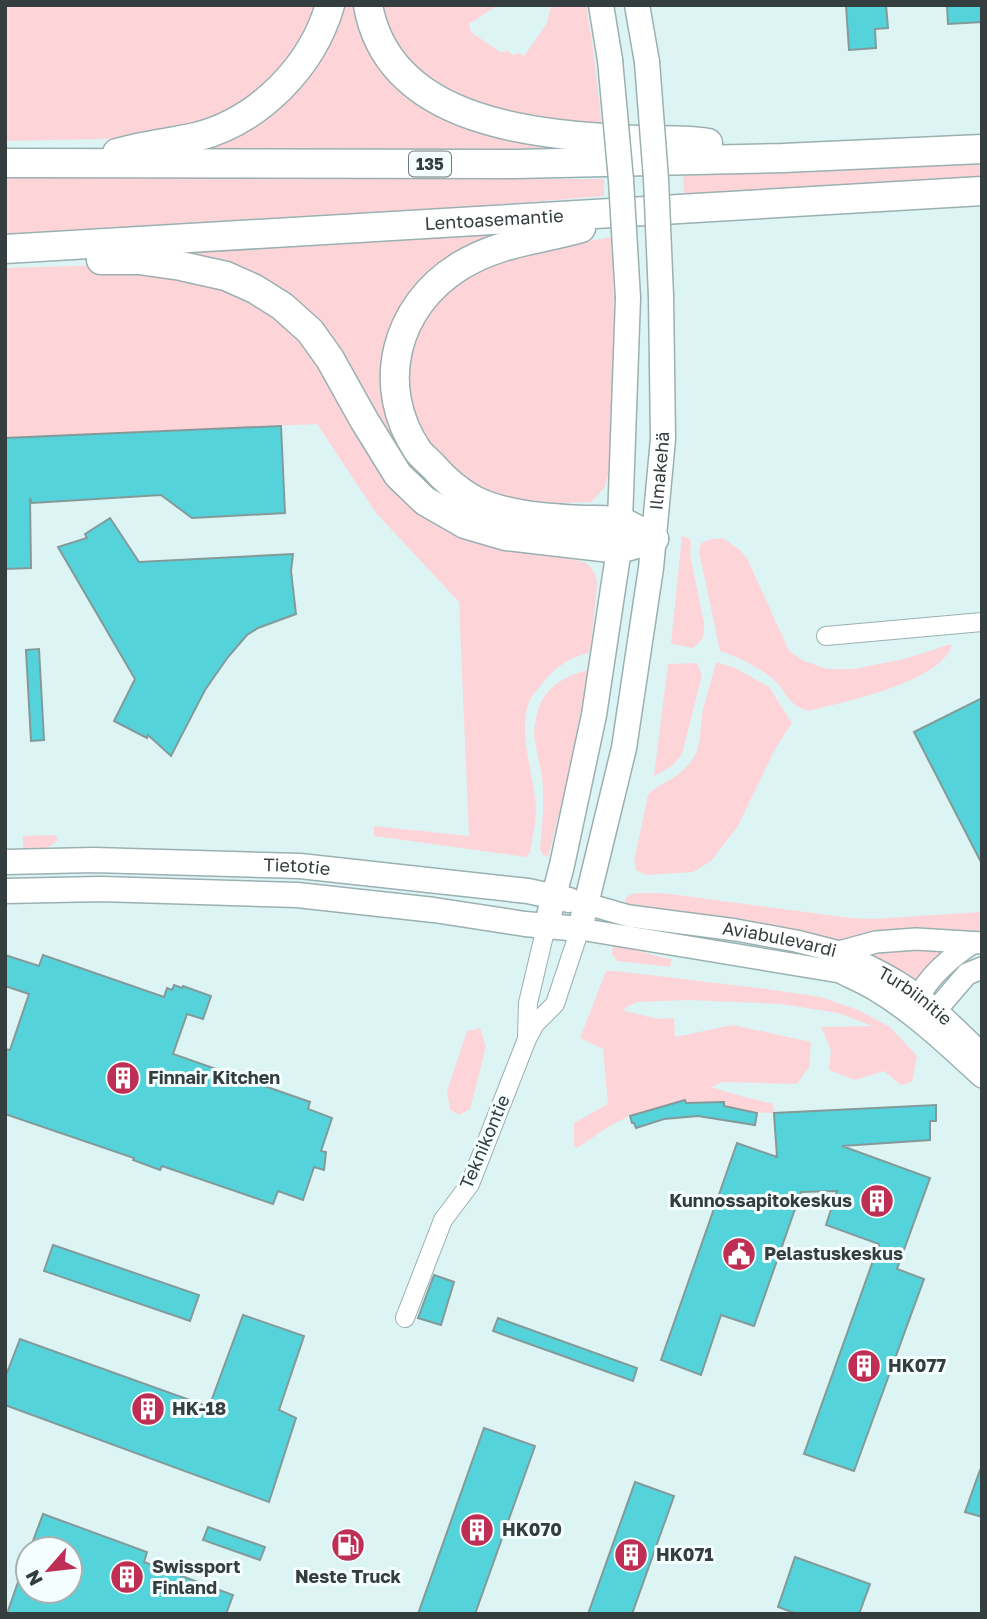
<svg xmlns="http://www.w3.org/2000/svg" width="987" height="1619" viewBox="0 0 987 1619" font-family="'Golos Text',sans-serif">
<style>
.green{fill:#fdd5d9}
.building{fill:#54d4da;stroke:#849a9a;stroke-width:2}
.lines{fill:none;stroke-linecap:round;stroke-linejoin:round}
.minor-casing{stroke:#9ab0b1;stroke-width:20}
.tertiary-casing{stroke:#9ab0b1;stroke-width:24}
.secondary-casing{stroke:#9ab0b1;stroke-width:27}
.trunk-casing{stroke:#9ab0b1;stroke-width:31}
.minor{stroke:#fff;stroke-width:18}
.tertiary{stroke:#fff;stroke-width:21}
.secondary{stroke:#fff;stroke-width:24}
.trunk{stroke:#fff;stroke-width:28}
.secondary-bridge-casing{stroke:#9ab0b1;stroke-width:27;stroke-linecap:butt}
.secondary-bridge{stroke:#fff;stroke-width:24}
.labels{text-anchor:middle;stroke-width:6;stroke-linejoin:round;paint-order:stroke}
.shield{fill:#f5fefe;stroke:#6f7878;stroke-width:2}
.shield-label{font-size:16px;font-weight:bold;fill:#353e3f}
.street-label{font-size:18px;fill:#353e3f;stroke:#f5fefe}
.poi-label{font-size:18px;font-weight:bold;fill:#353e3f;stroke:#f5fefe;text-anchor:start}
</style>
<rect width="100%" height="100%" fill="#ddf4f5"/>
<path class="green" d="M5,5H317L306,41L240,109L153,138L5,141Z
M338,5H361L398,82L603,150H180L221,140Z
M380,5H498L469,24L471,32L500,52L508,51L513,55L519,53L524,56L547,23L551,5H586L593,48L602,127L535,120L440,90L410,64L386,28Z
M982,163V180L684,197L683,173L925,166Z
M5,173L312,179H604V196L354,216L5,236Z
M528,231L489,242L387,341L383,355L385,396L460,509L416,479L329,336L150,249Z
M612,237L615,344L612,459L605,487L591,502L529,504L481,493L445,469L421,436L407,397L410,361L414,337L445,289L488,265L527,252Z
M109,265L229,285L295,329L463,536L584,562C594,568 596,574 597,585L590,652C570,658 559,664 545,680C540,687 532,694 529,702C517,734 535,776 536,809C536,823 532,839 530,853L526,857L374,836V826L469,836L459,602L376,513L317,424L5,438V268Z
M682,536L689,538L691,542L690,555L704,623C705,636 702,642 692,648L671,644Z
M722,538L739,549L747,558L789,651L804,661L827,669H854L904,659L948,645H952C940,683 845,701 809,711C785,704 789,693 773,679C762,669 734,655 720,651L699,552L701,544L708,540Z
M716,662L735,668L769,687L792,723L775,749L738,826L711,861L693,872L646,875L636,870L634,861L648,795C657,784 673,781 683,770C705,750 698,735 703,710C707,694 712,678 716,662Z
M697,663L702,675L682,754L672,766L654,776L668,664Z
M588,670L572,761L548,857L543,855L540,849C542,826 545,802 542,778C540,764 536,750 534,735C534,728 536,720 537,714C543,688 564,676 588,670Z
M55,835L58,840C48,850 37,850 23,851V836Z
M635,893H663L851,918L870,919L982,912V932L899,933L841,943L627,906L625,900L626,897Z
M613,945C633,947 652,957 672,959L670,967L617,961L612,954Z
M883,948L946,950L917,985L866,954Z
M606,971H616L766,989L821,997L858,1010L890,1027L917,1056L912,1082L901,1085L884,1071L855,1080L829,1070L831,1050L821,1027L873,1026L838,1013L781,1004L689,1000L637,1002L625,1008L624,1011L659,1019L674,1018L675,1037L733,1025L811,1042L809,1067L797,1084L723,1082L711,1087L744,1097L773,1104L774,1113L735,1112L681,1104L664,1106L631,1115L608,1127L577,1148L574,1145V1123L608,1104L603,1049L580,1038Z
M480,1028L486,1047L470,1109L459,1115L450,1110L447,1091L467,1031Z"/>
<path class="building" d="M846,5H886L888,28L875,29L876,48L849,50Z
M947,5H982V22L948,24Z
M281,426L285,513L192,518L161,495L32,503L30,498L31,568L5,569V438Z
M110,518L139,562L293,554L291,571L296,614L258,628L247,635L228,657L205,690L171,756L148,735L147,738L114,721L135,679L58,547L87,538L85,534Z
M39,649L44,740L31,741L26,650Z
M982,698V864L914,732Z
M5,955L39,966L43,955L164,997L167,988L172,990L174,985L182,988L183,986L211,996L203,1019L187,1014L173,1054L310,1102L308,1109L332,1118L321,1151L326,1152L324,1170L314,1167L303,1200L278,1191L273,1204L162,1166L160,1170L133,1160L134,1158L5,1114V1049L10,1050L29,994L5,986Z
M685,1100L686,1103L724,1102V1106L757,1113L755,1125L698,1116L664,1119L636,1128L634,1123H632L630,1116Z
M936,1105V1121H930V1140L842,1146L930,1178L897,1269L924,1279L854,1471L804,1454L879,1244L826,1225L837,1191L801,1192L754,1326L721,1315L701,1375L661,1360L737,1143L777,1157L774,1113Z
M53,1245L199,1295L190,1321L44,1271Z
M434,1275L454,1282L441,1325L418,1318Z
M243,1315L304,1336L279,1410L296,1418L269,1502L5,1405V1378L20,1339L209,1407Z
M498,1318L637,1368L633,1381L493,1331Z
M484,1428L535,1446L475,1614H418Z
M980,1470H982V1517L965,1512Z
M635,1482L674,1496L632,1614H588Z
M43,1514L147,1552L144,1562L233,1595L226,1614H7L26,1559L28,1560V1591H70V1549H30Z
M208,1527L265,1547L260,1560L203,1540Z
M795,1557L870,1584L859,1614H797L778,1607Z"/>
<g class="lines">
<g class="minor-casing">
<path id="minor" d="M826,636L982,622
M527,1036L528,1003L546,927
M405,1318L443,1220L470,1184L527,1039L535,1024L555,1004L580,929"/>
</g>
<g class="tertiary-casing">
<g id="tertiary">
<path id="s1" d="M587,904L629,916L736,930L796,941L839,952L876,942L916,939L982,943"/>
<path d="M580,929L840,972C851,978 864,983 875,990C914,1013 948,1046 982,1077"/>
<path id="s2" d="M839,952C859,961 879,970 898,982C929,1001 955,1028 982,1054"/>
<path d="M917,1009C917,1005 917,1001 919,998C926,978 954,955 971,944"/>
<path d="M923,1015L936,1010L967,974L982,968"/>
</g>
</g>
<g class="secondary-casing">
<g id="secondary">
<path d="M601,5L610,60"/>
<path d="M637,5L647,62"/>
<path id="s3" d="M5,862L94,860L300,866L528,891L569,900"/>
<path id="s4" d="M5,891L101,889L297,895L434,910L525,924L580,929L624,748L651,568L663,439L661,296"/>
<path d="M546,927L562,865L594,715L619,549L628,298"/>
</g>
</g>
<g class="trunk-casing">
<g id="trunk">
<path d="M368,5C389,126 541,135 638,140C661,141 686,139 708,143"/>
<path d="M117,153C143,145 170,143 196,137C259,121 312,67 330,5"/>
<path d="M5,163L514,164L783,158L982,149"/>
<path d="M581,228C539,240 499,242 460,266C395,306 374,386 418,451C422,456 428,461 433,466C445,480 458,491 474,500C506,516 548,518 583,520C595,520 610,519 621,522C632,525 643,534 654,539"/>
<path id="s5" d="M5,249L982,191"/>
<path d="M101,260H139L181,266L226,276L255,289L282,306L310,331L330,359L364,420L398,475L425,501L465,524L506,536L619,549L654,539"/>
</g>
</g>
<use href="#minor" class="minor"/>
<use href="#tertiary" class="tertiary"/>
<use href="#secondary" class="secondary"/>
<use href="#trunk" class="trunk"/>
<g class="secondary-bridge-casing">
<path id="secondary-bridge" d="M610,60L621,180L628,298
M647,62L656,179L661,296"/>
</g>
<use href="#secondary-bridge" class="secondary-bridge"/>
</g>
<defs>
<g id="building-disc" transform="scale(1.75)"><circle r="9.5" fill="#bf2f55" stroke="#f5fefe"/><path d="M-4-6H4V6H1V3H-1V6H-4ZM-2.5-4.3h1.7v1.8h-1.7ZM.8-4.3h1.7v1.8H.8ZM-2.5-1h1.7V.8h-1.7ZM.8-1h1.7V.8H.8Z" fill="#fff"/></g>
<g id="civic-disc" transform="scale(1.75)"><circle r="9.5" fill="#bf2f55" stroke="#f5fefe"/><path d="M-.6-6.5H3V-4.5H.6V-3L4-1V1h2V6H-6V1h2V-1L-.6-3ZM-1.2 2.5V6h2.4V2.5Z" fill="#fff"/></g>
<g id="fuel-disc" transform="scale(1.75)"><circle r="9.5" fill="#bf2f55" stroke="#f5fefe"/><path d="M-5.5-6h7V0h2V4h1.3V-2.5L3-4.5l.8-.8L6-3V5H2.5V1h-1V6h-7ZM-4.2-4.7v3.2H.2V-4.7Z" fill="#fff"/></g>
</defs>
<g fill-rule="evenodd">
<use href="#building-disc" x="123" y="1078"/>
<use href="#building-disc" x="877" y="1201"/>
<use href="#civic-disc" x="739" y="1254"/>
<use href="#building-disc" x="864" y="1366"/>
<use href="#building-disc" x="148" y="1409"/>
<use href="#building-disc" x="477" y="1530"/>
<use href="#fuel-disc" x="348" y="1545"/>
<use href="#building-disc" x="631" y="1555"/>
<use href="#building-disc" x="127" y="1577"/>
</g>
<g class="labels">
<rect class="shield" x="409" y="151.5" width="42" height="25" rx="5"/>
<g class="shield-label">
<text x="430" y="170">135</text>
</g>
<g class="street-label">
<text dy="6" stroke="none"><textPath href="#s5" startOffset="490">Lentoasemantie</textPath></text>
<text dy="6" stroke="none"><textPath href="#s4" startOffset="1043">Ilmakehä</textPath></text>
<text dy="6" stroke="none"><textPath href="#s3" startOffset="292">Tietotie</textPath></text>
<text dy="6" stroke="none"><textPath href="#s1" startOffset="196">Aviabulevardi</textPath></text>
<text dy="6" stroke="none"><textPath href="#s2" startOffset="88">Turbiinitie</textPath></text>
<text transform="translate(485 1142) rotate(-67)" y="6">Teknikontie</text>
</g>
<g class="poi-label">
<text x="148" y="1084">Finnair Kitchen</text>
<text x="852" y="1207" text-anchor="end">Kunnossapitokeskus</text>
<text x="764" y="1260">Pelastuskeskus</text>
<text x="888" y="1372">HK077</text>
<text x="172" y="1415">HK-18</text>
<text x="502" y="1536">HK070</text>
<text x="656" y="1561">HK071</text>
<text x="152" y="1573">Swissport<tspan x="152" dy="21">Finland</tspan></text>
<text x="348" y="1583" text-anchor="middle">Neste Truck</text>
</g>
</g>
<rect width="987" height="1619" fill="none" stroke="#353e3f" stroke-width="14"/>
<g transform="translate(49 1570) rotate(242)"><circle r="33" fill="#f5fefe" stroke="#a8b1b2" stroke-width="2"/>
<path d="M0-5L12 26L0 18L-12 26Z" fill="#bf2f55"/>
<text y="-10" font-size="19" font-weight="bold" text-anchor="middle" fill="#353e3f">N</text>
</g>
</svg>
